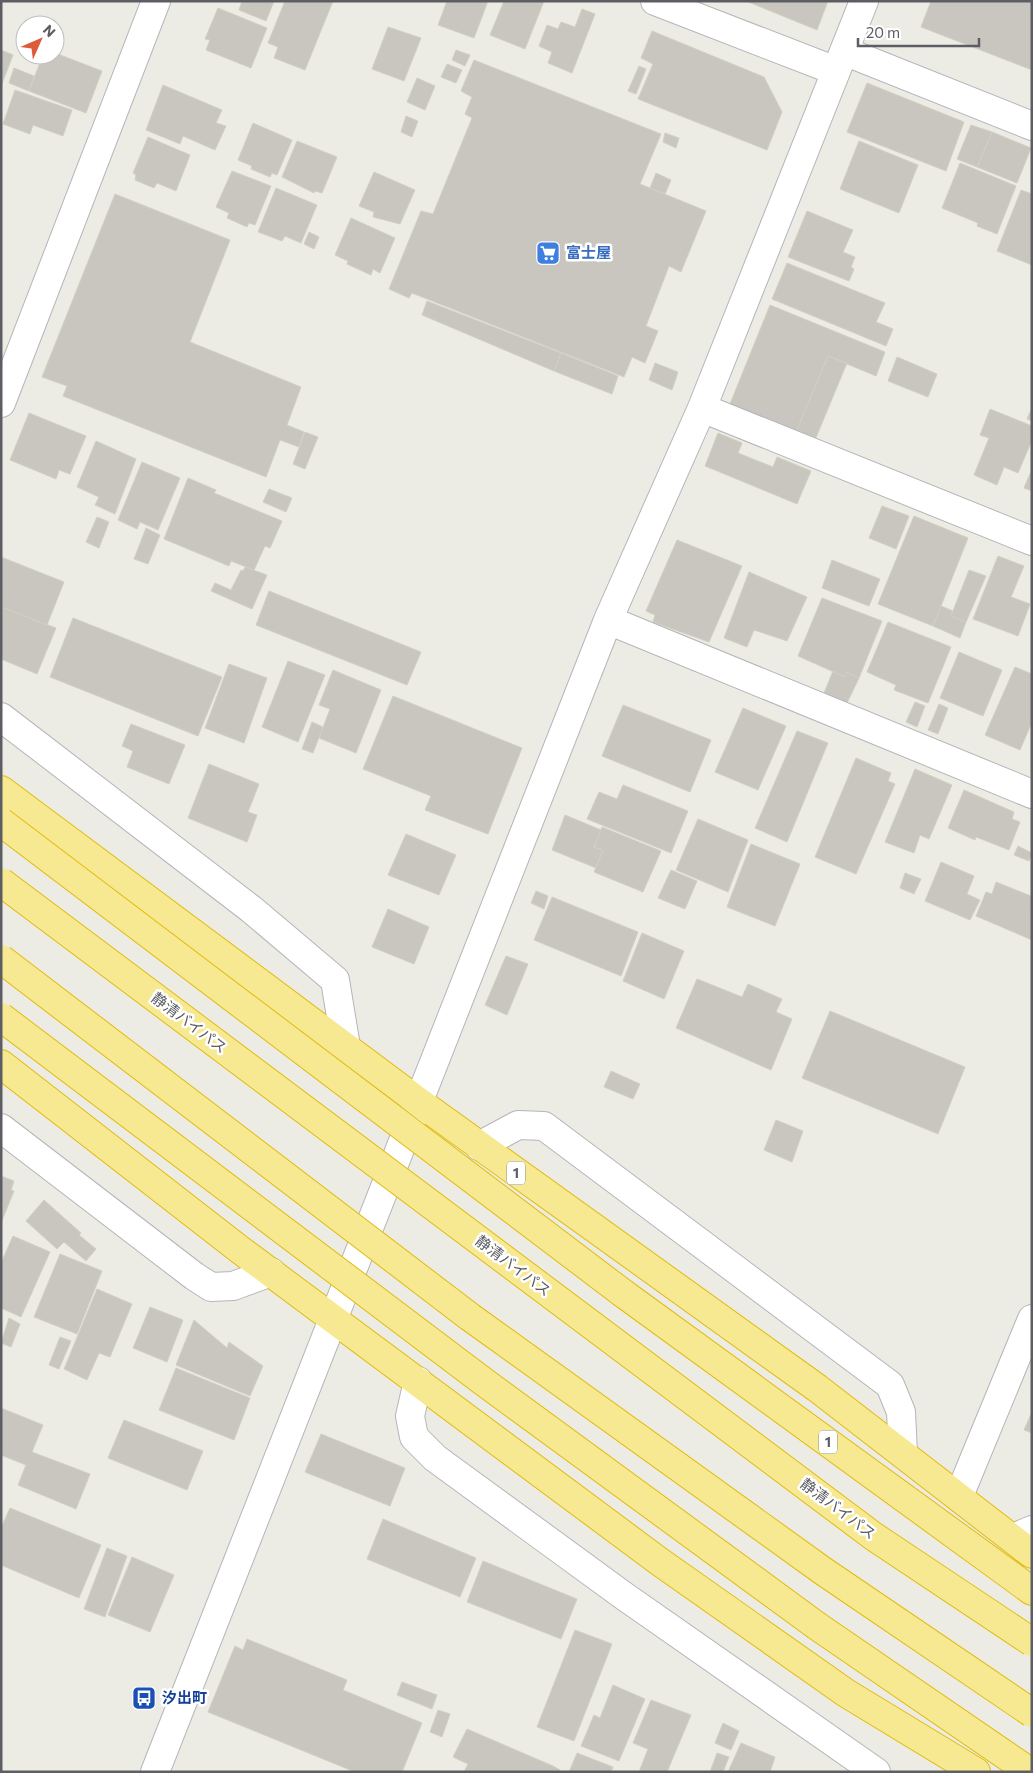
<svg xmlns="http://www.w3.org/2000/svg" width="1033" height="1773" viewBox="0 0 1033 1773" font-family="Commissioner,'Noto Sans JP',sans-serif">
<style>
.building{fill:#c9c6c0;stroke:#d2cfc2}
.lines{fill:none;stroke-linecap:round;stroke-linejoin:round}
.street-casing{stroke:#b4b5ba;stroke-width:30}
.highway-casing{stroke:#e2bb0e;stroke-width:30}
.street{stroke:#fff;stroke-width:28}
.highway{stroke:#f6e992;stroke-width:28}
.highway-bridge-casing{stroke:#e2bb0e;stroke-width:30;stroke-linecap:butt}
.highway-bridge{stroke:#f6e992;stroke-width:28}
.labels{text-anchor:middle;stroke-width:5;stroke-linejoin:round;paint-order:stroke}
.shield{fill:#fff;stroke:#8d8e92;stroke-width:1}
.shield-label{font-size:14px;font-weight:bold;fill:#5c5e63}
.shop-label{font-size:15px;font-weight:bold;fill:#366cbe;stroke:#fff;text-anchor:start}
.street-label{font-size:15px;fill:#5c5e63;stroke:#fff}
.transit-label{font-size:15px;font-weight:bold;fill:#164399;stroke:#fff;text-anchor:start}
</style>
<rect width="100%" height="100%" fill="#edece4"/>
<path class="building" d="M242,1H274L266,21L239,10Z
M285,1H333L305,70L274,58L278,47L268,43Z
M447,1H488L474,38L438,25Z
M504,1H544L525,49L490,35Z
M746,1H828L817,30Z
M931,1H1032V70L921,27Z
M218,8L267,28L251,68L206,50L210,40L205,39Z
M582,9L595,14L572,73L548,63L552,52L539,46L547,25L558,29L561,22L575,27Z
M388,27L421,38L404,81L372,69Z
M652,31L764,77L782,112L767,150L638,99L653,64L641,58Z
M1,50L13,55L1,86Z
M456,50L470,55L465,66L452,60Z
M55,53L102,71L86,113L29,91L43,55H55Z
M474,60L661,134L640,184L706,211L681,272L669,266L646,326L658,331L645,363L632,357L624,377L412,293L409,298L389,289L421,211L433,214L472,118L465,114L472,97L461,91Z
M447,64L462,70L456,83L441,77Z
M639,66L646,69L636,94L628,91Z
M14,68L34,76L29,91L9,83Z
M417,78L435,86L425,110L407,102Z
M867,83L964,122L946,171L847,132Z
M163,85L222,110L216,123L226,126L215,150L183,136L180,144L146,130Z
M15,90L72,110L63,136L33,125L30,134L3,124Z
M406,116L418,121L412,137L401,132Z
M253,123L292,140L277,175L272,173L270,177L251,169L252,166L238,160Z
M971,125L992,132L977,167L957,159Z
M992,132L1031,148L1017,183L977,167Z
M665,133L679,138L676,148L663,142Z
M148,137L190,155L176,191L157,183L154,188L135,180L136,175L133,173Z
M297,141L337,157L322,193L315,191L314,193L282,177Z
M859,141L918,165L899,213L840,189Z
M960,163L1016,186L997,234L977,226L978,223L942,208Z
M232,171L271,186L255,225L249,223L247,227L227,218L229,213L216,207Z
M374,172L415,190L400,224L373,217L374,212L359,206Z
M656,173L671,180L665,194L650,188Z
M276,188L317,205L301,243L285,236L282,241L258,232Z
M1021,190L1032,194V265L997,251Z
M115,194L230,240L190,342L301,387L287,425L304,432L299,447L280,440L266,477L63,396L67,386L42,377Z
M807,211L853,230L843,252L855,257L851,267L854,269L849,281L788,257Z
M351,218L395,238L380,273L373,269L371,275L347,264L348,261L335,255Z
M309,232L319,237L314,249L304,244Z
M787,263L885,303L876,322L893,329L886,346L772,299Z
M427,301L561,353L554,371L422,315Z
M770,305L885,352L876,376L828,356L796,432L730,404Z
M561,353L618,376L612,394L554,371Z
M828,356L847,363L815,440L796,432Z
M897,357L937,374L928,397L888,381Z
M655,363L678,372L672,390L649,380Z
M990,409L1032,426V440L1018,473L1004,467L997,485L974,475L989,438L980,435Z
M1031,410H1032V421L1027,419Z
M29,413L86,436L70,474L59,470L56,479L10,460Z
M305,432L318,437L305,469L293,464Z
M718,433L742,443L738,453L773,467L777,457L811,471L797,504L705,466Z
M96,441L136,459L115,514L95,505L99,497L77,487Z
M142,462L180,478L158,530L140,522L137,529L118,520Z
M1032,469V491L1024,488Z
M188,478L216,490L214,493L282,521L270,548L265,546L254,570L231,561L229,566L164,539Z
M269,489L292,498L286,512L263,502Z
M882,506L909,516L896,549L869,538Z
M914,516L968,538L933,626L878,604Z
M97,517L109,522L99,548L86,542Z
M146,528L160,535L148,564L134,559Z
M677,540L742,566L709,642L653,622L655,615L646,611Z
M998,556L1024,566L1011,597L1030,604L1018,636L973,619Z
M1,557L64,582L47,625L1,607Z
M832,560L880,579L869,606L822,588Z
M245,567L267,575L252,609L211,591L215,583L231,590L241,570L243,571Z
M969,570L986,576L966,622L951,616Z
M749,572L807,597L787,641L754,630L747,647L724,638Z
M269,591L421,652L407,685L256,625Z
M822,598L882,621L859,678L847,672L845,677L798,656Z
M941,606L953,611L951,616L966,622L960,638L933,626Z
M1,607L56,628L37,674L1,659Z
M73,618L222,677L198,736L50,677Z
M888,622L951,647L928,703L894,690L896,685L867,672Z
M959,652L1002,670L983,716L940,698Z
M288,661L325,675L298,742L262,727Z
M229,664L267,678L244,743L205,728Z
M1015,667L1032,674V722L1020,750L985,735Z
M333,670L381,690L356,753L319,738L330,709L319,705Z
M833,671L845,677L847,672L859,678L847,703L824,693Z
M393,696L522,748L488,834L425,810L431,796L363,769Z
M915,702L925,706L917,727L906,722Z
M939,704L948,708L938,734L928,730Z
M623,705L711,740L690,792L602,756Z
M743,708L786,726L758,790L715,772Z
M312,722L323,727L313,753L302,749Z
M131,724L185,745L169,784L127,767L133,751L122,746Z
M797,731L828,743L787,842L755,828Z
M856,758L891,773L888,781L895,784L856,874L815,857Z
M209,764L259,784L248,812L257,815L247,842L188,818Z
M915,769L952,785L929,839L920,835L914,853L885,842Z
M623,785L688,811L671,853L587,819L599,792L617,799Z
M964,790L1014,812L1012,819L1020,822L1009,850L976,837L975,840L948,828Z
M565,815L601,830L594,847L603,850L596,868L552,850Z
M698,819L748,840L728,892L676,870Z
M602,827L661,851L643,892L594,872L603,850L594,847Z
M406,834L456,855L439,895L388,875Z
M751,844L800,864L775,926L727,907Z
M1018,846L1032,853L1029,861L1014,855Z
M941,862L974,876L967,894L980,900L970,920L925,901Z
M671,870L697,881L685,909L658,898Z
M905,873L921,879L914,894L900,888Z
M996,882L1031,896L1032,940L976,916L986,892L992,894Z
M536,891L548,896L544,909L531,903Z
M552,897L638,932L621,976L534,940Z
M388,909L429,927L414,964L372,947Z
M642,933L684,951L664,999L623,981Z
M506,956L528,964L507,1015L485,1005Z
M697,979L742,997L748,984L782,999L776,1012L792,1019L771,1070L676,1028Z
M830,1011L965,1067L938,1134L802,1078Z
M611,1071L640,1084L633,1099L604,1087Z
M776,1120L803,1131L792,1162L764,1150Z
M1,1176L14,1181L11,1190L14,1191L1,1223Z
M44,1200L81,1233L79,1235L96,1249L86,1261L64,1242L57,1249L26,1221Z
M13,1236L50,1252L21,1317L1,1308V1263Z
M60,1254L102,1271L77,1334L34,1317Z
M97,1289L132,1304L110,1357L99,1353L87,1380L64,1369Z
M150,1307L183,1320L167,1362L133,1348Z
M9,1318L20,1324L11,1347L1,1343Z
M194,1320L227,1348L229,1342L263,1366L250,1396L176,1365Z
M60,1337L71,1341L59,1369L49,1365Z
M176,1368L250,1398L234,1440L159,1410Z
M1,1408L43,1425L32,1452L90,1474L76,1509L18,1485L26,1465L1,1455Z
M1032,1412V1433L1024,1430Z
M124,1420L203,1451L187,1490L108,1458Z
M321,1434L405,1468L390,1506L305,1472Z
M10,1508L101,1545L79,1598L1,1565V1528Z
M383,1519L476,1558L460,1597L367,1559Z
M107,1548L127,1556L105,1617L84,1609Z
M132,1557L174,1575L150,1632L108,1615Z
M483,1561L577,1599L561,1639L467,1602Z
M575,1630L612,1644L574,1741L537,1727Z
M247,1639L347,1680L343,1690L422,1723L402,1772H355L208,1712L235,1646L243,1650Z
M402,1682L437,1695L432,1709L397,1695Z
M613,1685L645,1699L619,1761L581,1746L594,1715L600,1718Z
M651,1700L691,1715L667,1772H639L648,1749L633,1743Z
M438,1710L450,1714L442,1737L430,1732Z
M723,1723L739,1731L731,1750L715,1743Z
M467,1729L553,1766L560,1770V1772H464L468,1764L453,1757Z
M741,1743L775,1757L770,1772H728Z
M577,1753L613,1767L611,1772H569Z
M717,1753L729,1757L723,1772H710Z"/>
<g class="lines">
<g class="street-casing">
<path id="street" d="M655,1L836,71
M844,51L1032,126
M1,403L156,1
M702,408L1032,541
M608,620L1032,794
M1,717L251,909L335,980L346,1047
M1,1128L194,1276L211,1287L233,1286L271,1272
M479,1146L518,1125L544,1126L890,1385L901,1412L903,1453
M418,1381L410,1416L414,1437L435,1458L624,1596L876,1772
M959,1496L1032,1319
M1013,1538L1032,1530
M155,1772L608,620L702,408L864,1"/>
</g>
<g class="highway-casing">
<path id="highway" d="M1,790L419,1102L817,1388L1032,1554
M1,1064L239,1249L660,1562L846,1693L976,1772
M624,1294L1032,1591
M817,1626L1030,1772"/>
</g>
<use href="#street" class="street"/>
<use href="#highway" class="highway"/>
<g class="highway-bridge-casing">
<path id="highway-bridge" d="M1,822L624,1294
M1,882L873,1536L1032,1642
M1,959L470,1317L823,1571L1032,1713
M1,1017L484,1382L817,1626"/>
</g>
<use href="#highway-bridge" class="highway-bridge"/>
</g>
<defs>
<g id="supermarket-square" transform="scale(1.25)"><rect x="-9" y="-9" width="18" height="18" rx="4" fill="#3f7fe0" stroke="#fff"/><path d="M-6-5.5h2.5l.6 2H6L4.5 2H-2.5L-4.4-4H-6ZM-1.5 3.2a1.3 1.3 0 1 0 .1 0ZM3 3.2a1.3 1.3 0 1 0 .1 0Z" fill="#fff"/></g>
<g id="bus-square" transform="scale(1.25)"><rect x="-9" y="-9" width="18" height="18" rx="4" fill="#1a4fb4" stroke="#fff"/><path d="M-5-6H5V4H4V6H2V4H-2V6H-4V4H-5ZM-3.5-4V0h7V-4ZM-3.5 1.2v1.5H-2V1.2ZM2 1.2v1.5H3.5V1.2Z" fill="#fff"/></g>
</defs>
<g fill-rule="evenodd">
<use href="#supermarket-square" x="548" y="253"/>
<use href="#bus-square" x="144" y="1698"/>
</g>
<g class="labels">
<g class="shield">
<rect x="507" y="1161.5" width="18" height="23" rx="4"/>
<rect x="819" y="1430.5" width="18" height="23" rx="4"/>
</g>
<g class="shield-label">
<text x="516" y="1178">1</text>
<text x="828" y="1447">1</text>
</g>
<g class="shop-label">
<text x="566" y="258">富士屋</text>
</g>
<g class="street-label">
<text transform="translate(189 1023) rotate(37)" y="5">静清バイパス</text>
<text transform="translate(513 1266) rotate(37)" y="5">静清バイパス</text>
<text transform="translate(838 1509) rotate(37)" y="5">静清バイパス</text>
</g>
<g class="transit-label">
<text x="162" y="1703">汐出町</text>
</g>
</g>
<rect width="1033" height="1773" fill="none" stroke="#5c5e63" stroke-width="5"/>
<g transform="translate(40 40) rotate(45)"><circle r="24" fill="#ffffff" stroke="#bebfc1"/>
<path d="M0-4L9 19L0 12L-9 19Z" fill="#de5b39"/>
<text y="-8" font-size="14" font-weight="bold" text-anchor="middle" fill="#5c5e63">N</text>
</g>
<path d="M858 38v8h121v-8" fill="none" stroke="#5c5e63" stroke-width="2.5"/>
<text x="866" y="38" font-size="15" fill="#5c5e63" stroke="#ffffff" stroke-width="4" paint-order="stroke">20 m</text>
</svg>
